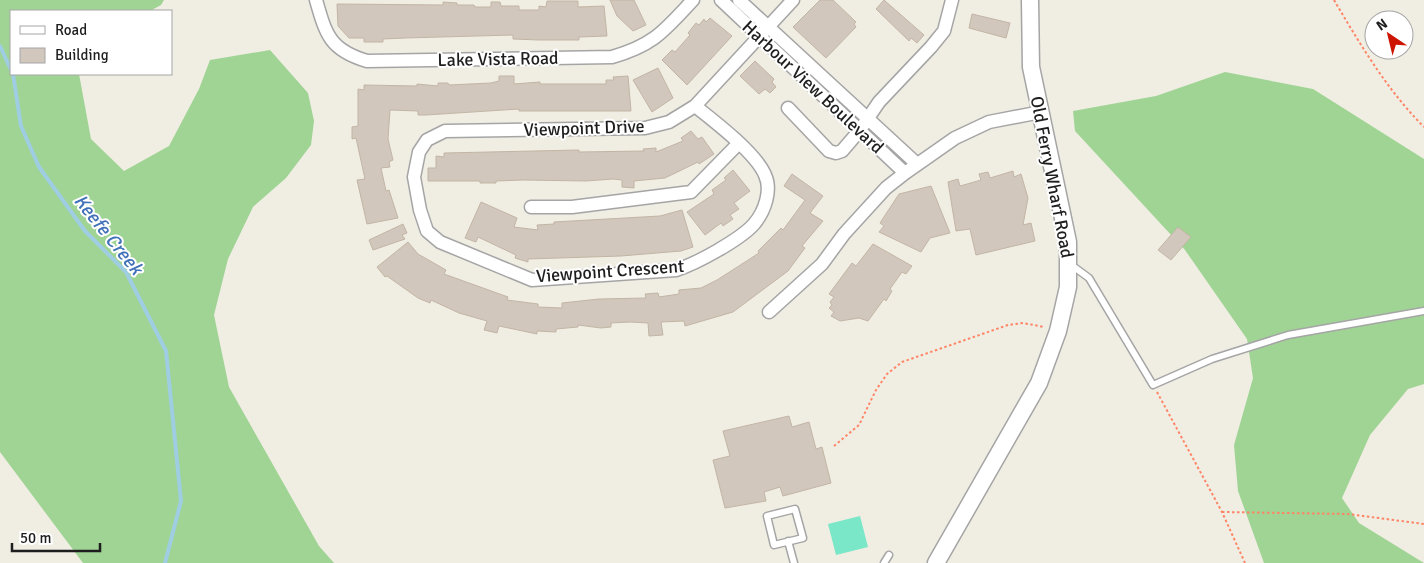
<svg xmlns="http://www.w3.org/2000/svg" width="1424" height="563" viewBox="0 0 1424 563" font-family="Signika,sans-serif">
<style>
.forest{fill:#a0d494}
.pitch{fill:#79e7c8}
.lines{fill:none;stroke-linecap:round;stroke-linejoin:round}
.stream{stroke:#9fcde2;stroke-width:4}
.building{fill:#d1c7bc;stroke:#c3b5a4}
.service-casing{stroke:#a5a5a5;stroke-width:9}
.minor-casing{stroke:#a5a5a5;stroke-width:15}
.tertiary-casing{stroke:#a5a5a5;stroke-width:19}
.path{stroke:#ff8566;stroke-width:2;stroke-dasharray:2.5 2.5;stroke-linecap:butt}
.service{stroke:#fff;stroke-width:6}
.minor{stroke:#fff;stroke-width:12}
.tertiary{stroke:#fff;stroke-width:16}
.labels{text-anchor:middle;stroke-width:4;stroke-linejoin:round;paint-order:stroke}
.street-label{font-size:18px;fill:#1e1e1e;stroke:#fff}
.water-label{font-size:19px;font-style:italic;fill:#4171b8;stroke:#fff}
</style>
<rect width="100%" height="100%" fill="#f0ede3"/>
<path class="forest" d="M0,0H164L161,5L150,11H11V74H79L91,139L124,171L169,146L199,89L210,60L270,50L308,93L314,121L311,145L286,178L253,207L228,259L214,315L229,387L319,546L334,563H83L0,452Z
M1225,72L1313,89L1424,159V384L1408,389L1370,435L1342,498L1359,523L1424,563H1264L1238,491L1234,445L1253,378L1247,339L1185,250L1075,131L1073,111L1156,96Z"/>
<path class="pitch" d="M860,516L868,547L836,555L828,524Z"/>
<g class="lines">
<path class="stream" d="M0,46L11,70
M13,74L21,126L39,167L85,231L126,272L166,351L181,501L165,563"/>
</g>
<path class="building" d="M610,0H634L646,25L633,31L617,16Z
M820,0H833L856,22L854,24L856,27L826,58L793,27Z
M884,0L924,35L917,43L911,38L909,41L876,9Z
M547,1H578V7L604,6L607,36L579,37V40H539L513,39V35L405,38L383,39V42H364V38H349L338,26L337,4L443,5V2L457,3V5H474L475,7H491V2H500L501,6H519V10H539V6L546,7Z
M972,14L1010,23L1006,38L969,28Z
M710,18L732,36L687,85L662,60L672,50L675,52L690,35L688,33L696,23L699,25L704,19L706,22Z
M755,61L774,79L772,82L776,87L770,93L765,89L759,94L740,76Z
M658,68L673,98L652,112L633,80Z
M499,76H514V84L540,82V84H606V80H614L613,77L628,76L631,111H519V109L426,115H418V111L390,110L388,139L393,160L389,162L390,167L381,168L386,191L389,190L398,218L367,224L357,180L365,179L356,138L352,139V127L358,126V89L364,90V85L417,86V84L438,86V83H448L449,85L491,83L499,81Z
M691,131L698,139L702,137L714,154L699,164L698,162L665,178L634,181V188L622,187V180L613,179L586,181L524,180L496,181V183H480V181H428V168H436V156L444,157V153L579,150V152L644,151L643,149L656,148V152L683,141L681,138Z
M733,170L750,191L734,203L739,209L730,215L733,219L723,226L721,223L705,235L687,212L714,194L712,190L726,180L724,178Z
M1013,171L1014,177L1021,174L1028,198L1023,225L1031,223L1035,241L976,255L970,229L956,231L948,182L958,179L960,186L981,180L979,174L988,172L990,178Z
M792,174L823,196L810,213L823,221L802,246L805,248L788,271L733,312L685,326L684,321L661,322L663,335L649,336L648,323L630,322L611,323V327L601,328L578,325V327L556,329V332L537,331V334L499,326L497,333L484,330L487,321L459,313L431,300L430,303L418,298L387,276L385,277L377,267L408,242L418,254L446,270L444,274L508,297L507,300L538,304V307L562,308V303L599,299L646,298L645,294L658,293L659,297L679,294V290L701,288L717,280L759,253L758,251L781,228L783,230L805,200L784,186Z
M931,186L950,233L930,238L921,252L879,232L884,226L880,223L899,194Z
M481,202L517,218L514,227L538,230L537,225L554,224V222L660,216L682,210L693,247L681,251L621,256L528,259V262L515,258L516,255L478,237L476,242L465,238Z
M403,224L407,233L402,235L405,239L373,250L369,240Z
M1178,227L1191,237L1171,260L1158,250Z
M873,244L912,266L906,274L902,272L890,289L892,291L886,301L884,299L868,321L859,318L840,321L831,316L834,312L829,308L832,305L830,302L834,297L829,294L852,263L856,266Z
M789,416L792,427L809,422L816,449L822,447L831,483L783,496L780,487L764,492L766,501L725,508L713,460L730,456L723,431Z"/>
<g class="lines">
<g class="service-casing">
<path id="service" d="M1070,264L1089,278L1153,385L1212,359L1288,335L1424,311
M795,509L803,538L774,545L767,516Z
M788,541L794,563
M884,563L889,555"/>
</g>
<g class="minor-casing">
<path id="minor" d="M316,0C326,35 330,50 367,61L612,57C654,45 664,31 693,0
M721,0L905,173
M739,0L917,164
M695,106C714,121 756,153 765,175C772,190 765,211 754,224C741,239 696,264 676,270L532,280L440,242L427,231L420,210L414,177L419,152L427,140L445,131L645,128L669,122L695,106L793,0
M788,108L829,151L836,153L842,151L860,130L879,102L931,47L944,31L952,0
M531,207H572L691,192L738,144
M769,312L822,264L844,234L886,188L905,173L955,138L989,122L1041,112"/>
</g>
<g class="tertiary-casing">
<path id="tertiary" d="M936,563L1039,383L1058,331L1068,287V242L1031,67L1030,0"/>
</g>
<path class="path" d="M1334,0C1360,44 1387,90 1424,127
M1157,392L1222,512L1245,563
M834,446L859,425L876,390L887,374L902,362L1008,325L1023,323L1044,327
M1222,512L1348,514L1424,524"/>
<use href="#service" class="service"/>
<use href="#minor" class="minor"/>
<use href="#tertiary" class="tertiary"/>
</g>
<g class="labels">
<g class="street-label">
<text transform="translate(498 59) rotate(-1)" y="6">Lake Vista Road</text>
<text transform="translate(813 87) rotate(43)" y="6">Harbour View Boulevard</text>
<text transform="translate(584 128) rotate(-2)" y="6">Viewpoint Drive</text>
<text transform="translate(1052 177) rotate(79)" y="6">Old Ferry Wharf Road</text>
<text transform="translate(610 271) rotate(-4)" y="6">Viewpoint Crescent</text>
</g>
<g class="water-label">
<text transform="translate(109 234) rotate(51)" y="7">Keefe Creek</text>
</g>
</g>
<rect x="10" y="10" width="162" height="65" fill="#ffffff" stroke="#a5a5a5"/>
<rect x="20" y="26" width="25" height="8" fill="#ffffff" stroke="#a5a5a5"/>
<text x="55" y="35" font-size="15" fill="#1e1e1e">Road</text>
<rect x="20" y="48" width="25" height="15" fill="#d1c7bc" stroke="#a5a5a5"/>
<text x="55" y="60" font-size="15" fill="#1e1e1e">Building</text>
<g transform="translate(1389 35) rotate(325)"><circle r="24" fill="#ffffff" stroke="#a5a5a5"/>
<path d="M0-4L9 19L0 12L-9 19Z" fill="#cd1400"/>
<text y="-8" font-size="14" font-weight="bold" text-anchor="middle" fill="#1e1e1e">N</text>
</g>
<path d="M12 543v8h88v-8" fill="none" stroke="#1e1e1e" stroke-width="2.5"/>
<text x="20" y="543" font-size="15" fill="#1e1e1e" stroke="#ffffff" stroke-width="4" paint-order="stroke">50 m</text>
</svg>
